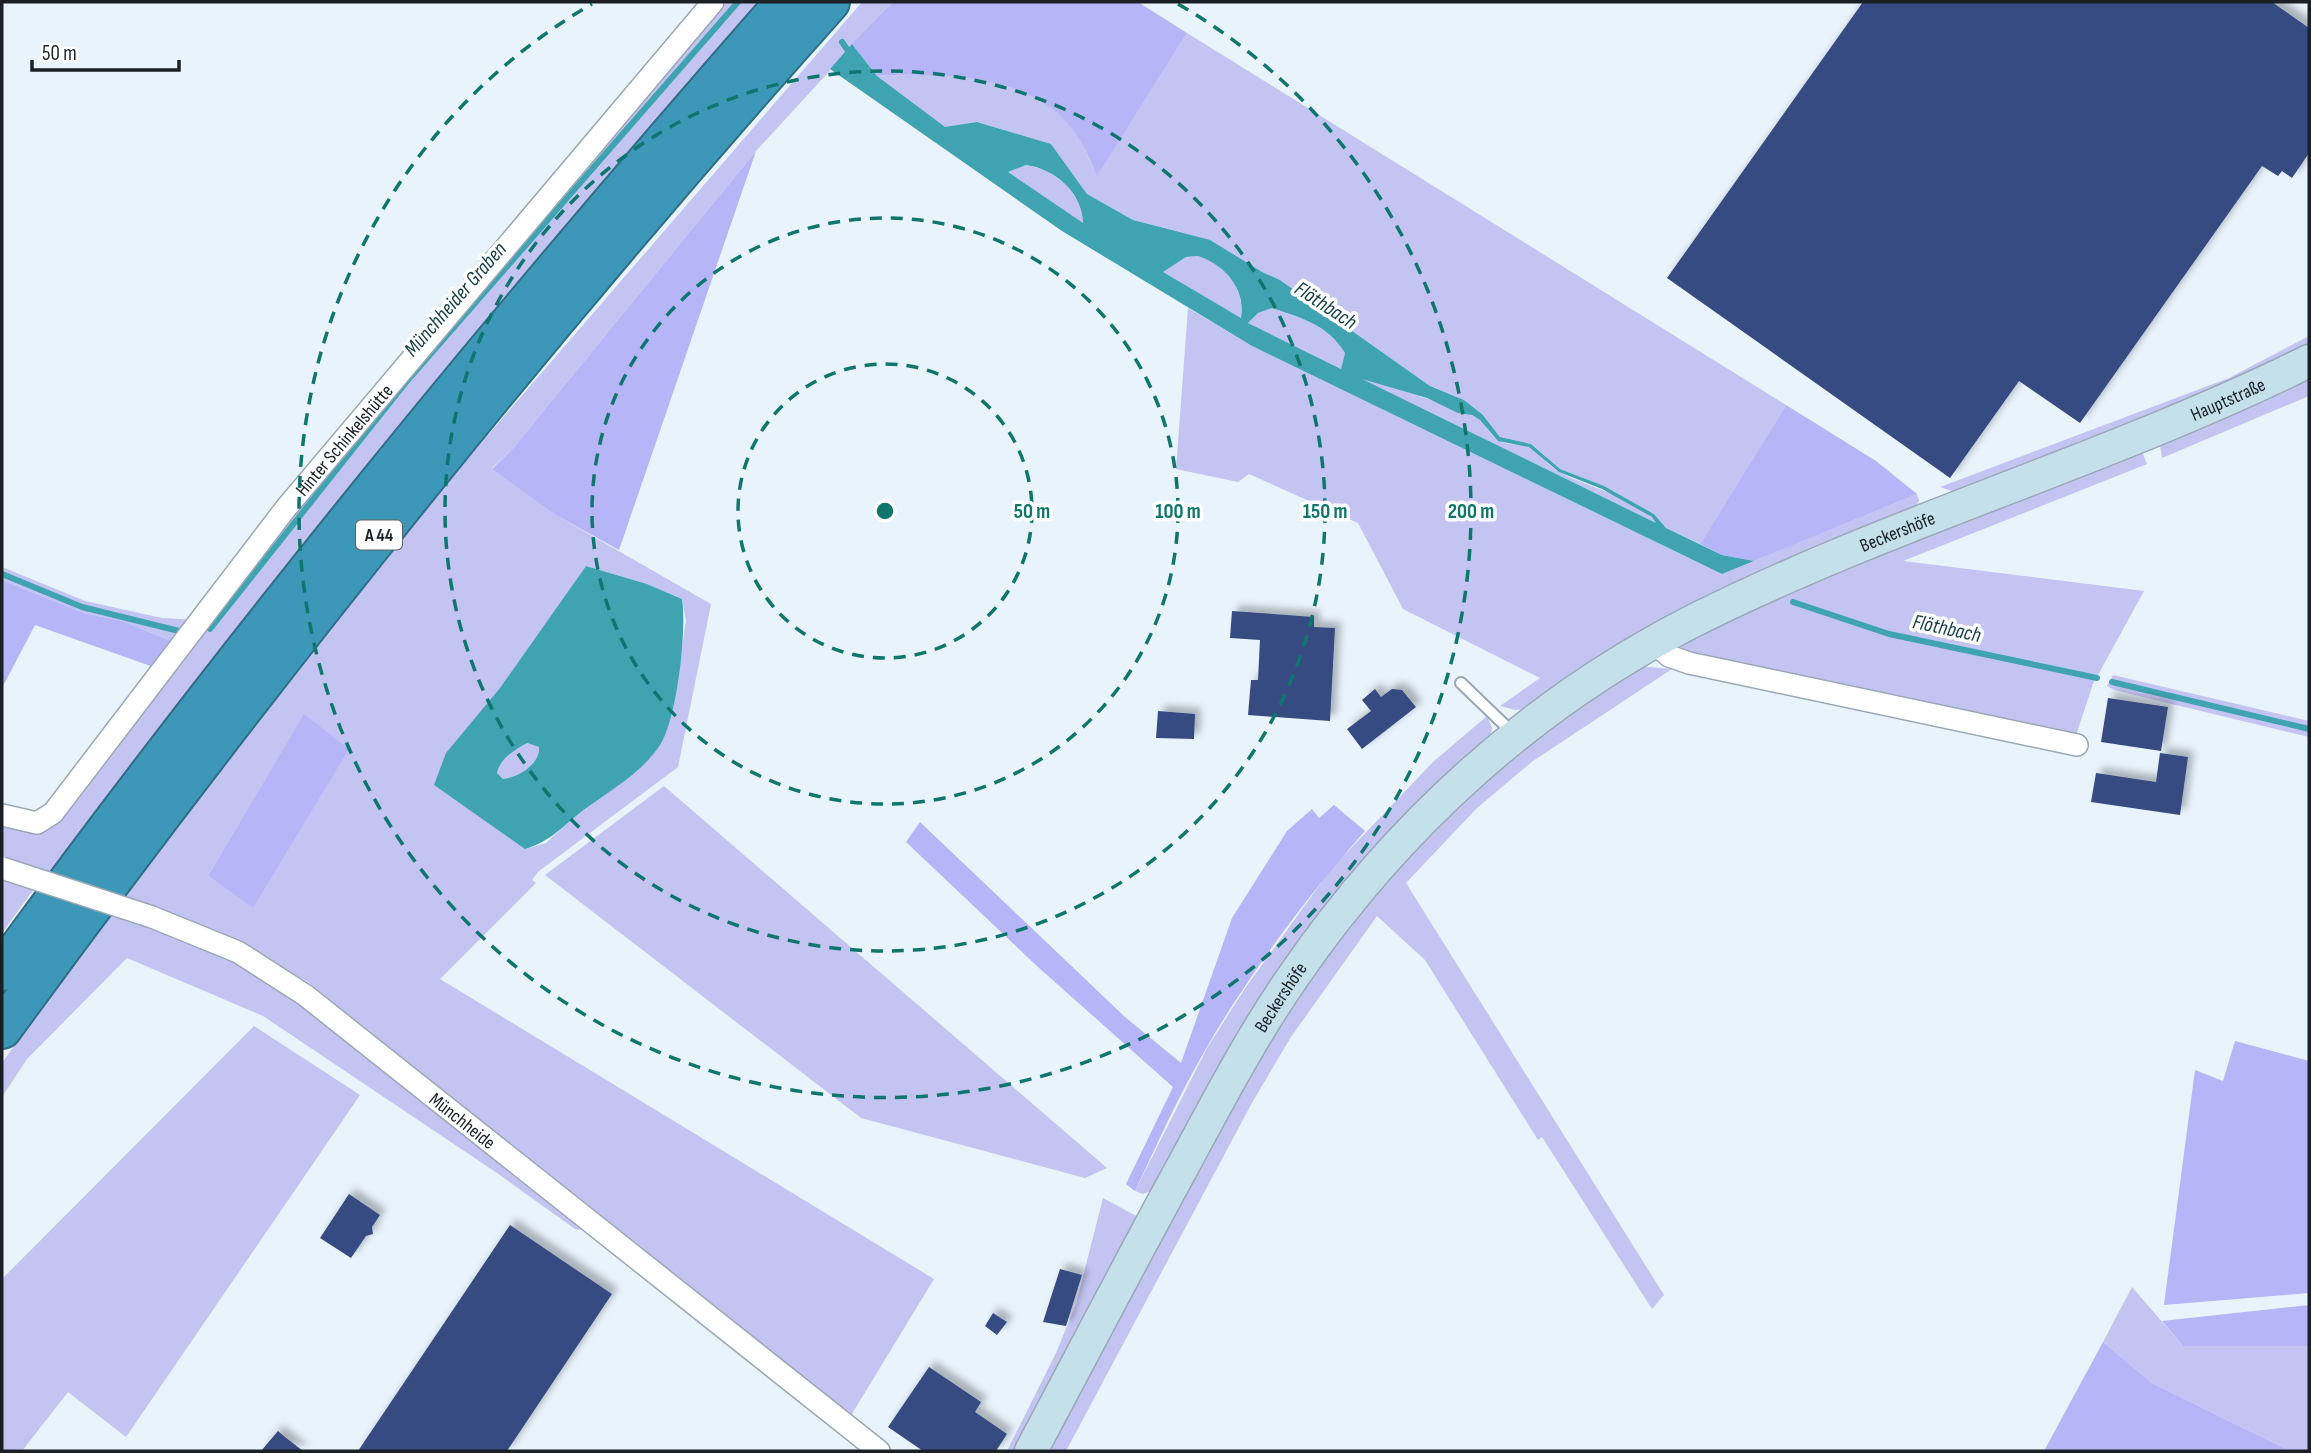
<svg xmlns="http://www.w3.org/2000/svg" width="2311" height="1453" viewBox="0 0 2311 1453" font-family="'Sofia Sans Condensed',sans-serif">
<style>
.green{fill:#c4c4f3;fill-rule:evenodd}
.forest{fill:#b5b5f7}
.water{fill:#3fa3b1;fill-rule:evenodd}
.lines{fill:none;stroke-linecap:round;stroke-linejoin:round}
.stream{stroke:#3fa3b1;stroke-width:6}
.building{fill:#354c81;filter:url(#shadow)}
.lane-casing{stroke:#99a8b6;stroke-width:14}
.street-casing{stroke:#99a8b6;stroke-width:24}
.secondary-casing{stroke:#99a8b6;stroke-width:35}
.highway-casing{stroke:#306d85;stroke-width:42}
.lane{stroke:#fff;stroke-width:10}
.street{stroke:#fff;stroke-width:21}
.secondary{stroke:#c4e0ea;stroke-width:32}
.highway{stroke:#3c97b9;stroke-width:38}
.street-bridge-casing{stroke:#99a8b6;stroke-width:24;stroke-linecap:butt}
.street-bridge{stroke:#fff;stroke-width:21}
.ring{fill:none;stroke:#0f766e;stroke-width:3.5;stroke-dasharray:12 9}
.labels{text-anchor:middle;stroke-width:7;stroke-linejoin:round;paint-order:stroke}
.shield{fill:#fff;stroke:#5f6366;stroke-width:2}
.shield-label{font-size:18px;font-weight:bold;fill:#1a2025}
.street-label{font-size:19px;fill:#1a2025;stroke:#fff}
.water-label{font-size:21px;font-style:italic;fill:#103e44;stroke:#fff}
.centre{fill:#0f766e;stroke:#fff;stroke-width:3.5}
.ring-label{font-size:21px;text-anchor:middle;font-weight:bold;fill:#0f766e;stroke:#fff;stroke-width:7;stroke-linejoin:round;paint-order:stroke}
</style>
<defs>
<filter id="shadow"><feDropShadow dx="6" dy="-6" stdDeviation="3.5" flood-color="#0004"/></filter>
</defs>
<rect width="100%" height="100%" fill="#e9f3fc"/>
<path class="green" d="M727,2H759L426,397L71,854L31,893L2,933V822L43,833L52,825L262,547Z
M862,2H893L756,151L514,447L492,468L554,514L711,604L678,767L539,871L532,880L536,883L440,979L934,1279L850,1417L308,982L244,946L162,930L248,968L303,999L592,1231L575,1229L497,1173L263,1016L127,958L27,1059L2,1097V1063L172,823L323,636L468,458ZM586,566L647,584L682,599L686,621L673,706L572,819L546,843L526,849L434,785ZM304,715L348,749L252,907L208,876Z
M1187,33L1786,405L1700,544L1666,528L1654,514L1604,486L1560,469L1531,444L1500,437L1482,414L1464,400L1430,386L1280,280L1165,230L1133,220L1087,194L1051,144L977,122L945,128L877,76C942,72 1039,74 1078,136C1086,148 1090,163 1097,175Z
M1026,165C1056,170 1082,192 1083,224L1007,172Z
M1198,256C1226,265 1245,289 1241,318L1162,272L1186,257Z
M1188,308L1252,346L1722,574L1917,494L1919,501L1914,510L1531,708L1516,710L1500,706L1540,678L1403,609L1358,523L1249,474L1238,482L1176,469Z
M1272,308C1302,318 1328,325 1345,353L1341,369L1248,323L1258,313Z
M2309,336V345L2216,393L1958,493L1940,487L2229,378Z
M2309,370V396L2162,458L2159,438Z
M1357,377C1396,388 1435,400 1473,416C1485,420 1489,436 1500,441C1509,446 1522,443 1531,448C1541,455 1549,467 1560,472C1590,489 1635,496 1658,524Z
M2135,447L2143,454L2147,464L1903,561L2144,591L2093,684L2076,735L1692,658L1680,649L1683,641L1753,602Z
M2,567L85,601L162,618L196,620L178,644L123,621L83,613L2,580Z
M1637,666L1672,669L1533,761L1477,808L1406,883L1664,1295L1652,1309L1542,1137L1538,1140L1425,960L1377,916L1291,1037L1253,1101L1066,1451H1045L1277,1020L1393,865L1504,756Z
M2113,675L2309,721V737L2114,690L2107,686Z
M1487,716L1492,728L1490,740L1429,798L1156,1189L1143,1194L1135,1191L1207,1048L1246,987L1332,868L1433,762Z
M527,743L539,747C540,764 519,777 503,779L497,773C501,757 514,751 527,743Z
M664,786L1107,1168L1085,1178L861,1118L545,875Z
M254,1026L360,1095L126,1437L68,1392L22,1451H2V1279Z
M1103,1198L1138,1217L1021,1451H1007L1056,1353L1076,1304Z
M2132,1287L2183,1346H2309V1451H2290L2152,1383L2103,1342Z"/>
<path class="forest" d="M893,2H1138L1187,33L1097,176C1091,163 1086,149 1078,137C1040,74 942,72 877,76L852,44Z
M756,151L619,550L554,514L492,469L514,447Z
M1786,405L1876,461L1917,494L1754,561L1722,555L1700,544Z
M2,580L83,613L123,621L178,644L159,669L35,625L2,688Z
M304,714L349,749L253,908L208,876Z
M1334,805L1365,831C1300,904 1231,998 1186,1085C1168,1119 1152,1155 1135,1191L1126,1184L1173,1087L1038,967L906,842L920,822L1125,1017L1181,1063L1232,918L1287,831L1312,809L1319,818Z
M2235,1041L2309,1061V1293L2164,1305L2195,1070L2223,1081Z
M2309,1305V1346H2183L2162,1321Z
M2103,1342L2152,1383L2290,1451H2044Z"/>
<path class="water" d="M852,44L877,76L945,127L977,122L1051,144L1087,194L1133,220L1210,240L1262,272L1280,280L1430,386L1464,400L1482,414L1500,437L1531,444L1560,469L1604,486L1654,514L1666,528L1722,555L1754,561L1722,574L1252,346L1062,231L830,69ZM1026,165C1055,169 1082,192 1083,223L1008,172ZM1198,256C1225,265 1246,289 1241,318L1163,272L1186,257ZM1272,308C1302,318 1328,325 1345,353L1341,369L1248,323L1258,313ZM1362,379L1427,398L1458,413L1472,415L1480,420L1498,441L1529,447L1559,472L1602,489L1652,517L1656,523Z
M586,566L647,584L682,599C687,630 677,719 660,745C642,773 608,792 582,811C562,827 551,841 525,849L434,785L446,753L500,688ZM527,743L539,747C540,764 519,777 503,779L497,773C501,757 514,751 527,743Z"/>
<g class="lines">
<path class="stream" d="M842,42L851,55
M2,574L82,607L179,631
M1793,602L1889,634L2097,678
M210,629L407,381L738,2
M2112,682L2309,729"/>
</g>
<path class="building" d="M1863,2H2272L2309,28V153L2292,178L2282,171L2278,176L2262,166L2080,423L2019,381L1950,478L1667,278Z
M1232,611L1314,617V627L1335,628L1330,721L1248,715L1251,680H1258L1260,640L1230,638Z
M1375,689L1381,697L1392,689L1402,690L1416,707L1362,749L1347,729L1371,711L1362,700Z
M2108,698L2168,707L2161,751L2101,742Z
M1158,711L1195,714L1194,739L1156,738Z
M2160,753L2188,757L2180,815L2091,802L2096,773L2156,782Z
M349,1194L380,1215L372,1227L373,1234L366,1236L351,1258L320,1238Z
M510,1225L612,1294L507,1451H358Z
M1060,1269L1082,1275L1066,1326L1043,1322Z
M993,1313L1007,1322L997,1335L985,1326Z
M929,1367L981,1402L975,1412L1007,1434L996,1451H923L888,1427Z
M278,1431L285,1437L303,1451H261Z"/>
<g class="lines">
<g class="lane-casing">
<path id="lane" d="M1461,683L1514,734"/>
</g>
<g class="street-casing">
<g id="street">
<path d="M1654,643L1669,656L1689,663L2077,745"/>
<path id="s1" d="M2,815L37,823L53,813L286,508L713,2"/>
<path id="s2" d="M152,917L238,952L305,995L879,1451"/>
</g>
</g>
<g class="secondary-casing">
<g id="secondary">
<path id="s3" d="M1031,1451C1082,1355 1132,1259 1184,1164C1219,1099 1253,1034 1295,974C1397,826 1532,703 1693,621C1892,521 2109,460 2309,361"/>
</g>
</g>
<g class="highway-casing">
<path id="highway" d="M2,971C247,635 511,314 785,2
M2,1029C262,673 537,330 830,2"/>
</g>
<use href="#lane" class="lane"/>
<use href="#street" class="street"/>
<use href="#secondary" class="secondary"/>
<use href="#highway" class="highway"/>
<g class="street-bridge-casing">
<path id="street-bridge" d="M2,868L152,917"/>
</g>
<use href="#street-bridge" class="street-bridge"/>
</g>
<g class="ring">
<circle cx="885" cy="511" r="147"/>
<circle cx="885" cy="511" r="293"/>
<circle cx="885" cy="511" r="440"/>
<path d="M1178 4A586 586 0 1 1 592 4"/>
</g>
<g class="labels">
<rect class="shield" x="356" y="520.5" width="46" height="29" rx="5"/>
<g class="shield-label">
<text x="379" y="541">A 44</text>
</g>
<g class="street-label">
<text dy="7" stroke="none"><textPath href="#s3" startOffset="1662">Hauptstraße</textPath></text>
<text dy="7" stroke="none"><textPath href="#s1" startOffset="528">Hinter Schinkelshütte</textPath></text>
<text dy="7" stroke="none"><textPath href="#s3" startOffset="1306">Beckershöfe</textPath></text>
<text dy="7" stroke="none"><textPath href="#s3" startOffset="518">Beckershöfe</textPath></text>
<text dy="7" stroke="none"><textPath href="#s2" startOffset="374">Münchheide</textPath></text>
</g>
<g class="water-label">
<text transform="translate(455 299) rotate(-49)" y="7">Münchheider Graben</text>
<text transform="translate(1326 305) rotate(33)" y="7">Flöthbach</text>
<text transform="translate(1947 628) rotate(12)" y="7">Flöthbach</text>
</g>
</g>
<circle cx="885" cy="511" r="10" class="centre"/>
<g class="ring-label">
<text x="1032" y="518">50 m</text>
<text x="1178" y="518">100 m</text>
<text x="1325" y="518">150 m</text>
<text x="1471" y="518">200 m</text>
</g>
<rect width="2311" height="1453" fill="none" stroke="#1a2025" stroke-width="7"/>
<path d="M32 60v10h147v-10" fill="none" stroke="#1a2025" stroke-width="3.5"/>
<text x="42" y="60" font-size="21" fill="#1a2025" stroke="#ffffff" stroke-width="5" paint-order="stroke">50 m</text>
</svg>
